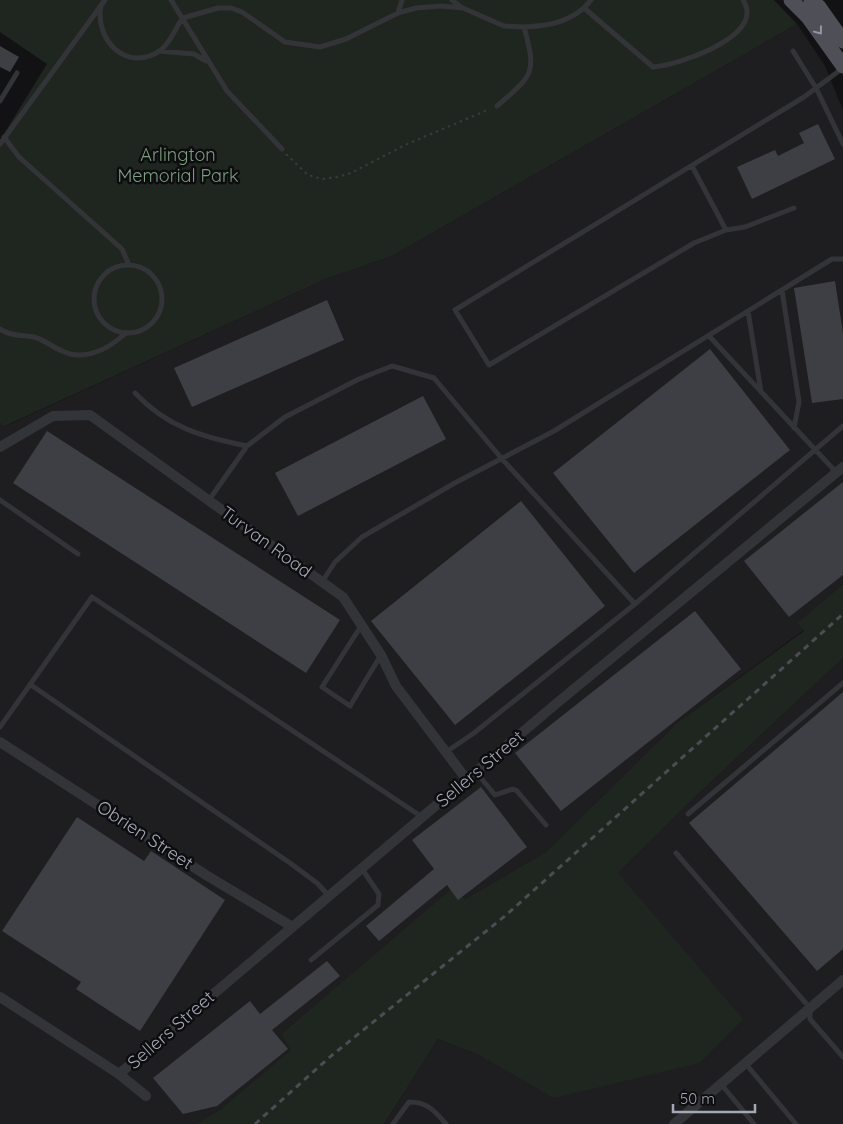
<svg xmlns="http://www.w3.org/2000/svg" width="843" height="1124" viewBox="0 0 843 1124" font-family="Quicksand,sans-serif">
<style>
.built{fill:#1e1e21}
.green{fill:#1f2620}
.building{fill:#3e3f44}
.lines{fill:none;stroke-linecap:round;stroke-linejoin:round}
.path{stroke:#393a3f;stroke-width:2;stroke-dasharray:2.5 4;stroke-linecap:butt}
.service{stroke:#333438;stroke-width:5}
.minor{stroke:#333438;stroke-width:10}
.primary{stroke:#4f5057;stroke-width:15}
.rail{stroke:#4c4d53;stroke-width:3;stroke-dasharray:6 5;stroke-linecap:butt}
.oneway{stroke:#9396a1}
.labels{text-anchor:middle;stroke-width:5;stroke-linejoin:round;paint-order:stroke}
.park-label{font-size:18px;fill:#7c9e81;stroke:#0d0d0f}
.street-label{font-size:18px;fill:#a4a7b4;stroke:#0d0d0f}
</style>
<rect width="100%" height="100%" fill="#121214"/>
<path class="built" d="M797,24L825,66L843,110V584L797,623L804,630L677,723L546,852L465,899L454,888L281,1034L292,1050L221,1109L196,1124H0V423L6,426L328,278L392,256Z
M843,658V1124H384L438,1039L481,1056L618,873L696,796Z"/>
<path class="green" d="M0,0H774L797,24L392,256L328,278L5,426L0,423V140L47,64L0,32Z
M843,584V658L696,796L618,873L743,1019L699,1063L554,1098L481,1056L438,1039L384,1124H196L221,1109L291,1050L281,1034L454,887L465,899L546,852L677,723L804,631L797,623Z"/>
<path class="building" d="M0,46L19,57L10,72L0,67Z
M818,124L835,159L752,199L737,167L775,150L778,156L804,143L799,133Z
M835,281L843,333V399L812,403L794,288Z
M327,300L344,340L192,407L174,368Z
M710,349L790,450L634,573L553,473Z
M423,396L446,439L298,516L275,473Z
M47,431L340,620L306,673L13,483Z
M843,482V575L789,617L744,561Z
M521,501L605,606L455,725L371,621Z
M695,611L741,669L561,811L515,753Z
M843,692V949L817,971L689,823Z
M481,787L527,847L458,900L447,885L379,941L366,926L434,869L412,840Z
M77,817L144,861L151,851L225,900L140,1031L76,989L81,982L2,931Z
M327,961L340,976L272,1030L288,1049L217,1106L183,1114L153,1078L250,1001L260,1014Z"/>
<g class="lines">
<path class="path" d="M286,154L308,175L322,179L337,177L351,173L405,145L490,109"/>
<path class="service" d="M171,0L227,91L282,149
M452,0L462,8
M591,0L584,8L653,67C678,65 749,41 747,11C746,6 746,4 743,0
M101,5C94,40 127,74 161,50C172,41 174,29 183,18L218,8H231L242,12L285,42L320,47L346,39L398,13L416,8L441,6L463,8L504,26L524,27
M398,13L402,0
M159,51L194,54L206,61
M793,51L816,88L843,144
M0,101L17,73
M497,106C533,75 537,74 524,27C547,26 566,23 584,8
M4,137L19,157L122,249L129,265
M0,144L105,0
M692,166L726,230
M794,208L745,227L726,230L694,243L489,365L455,310L804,97L843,68
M94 299a34 34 0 1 1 68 0a34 34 0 1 1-68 0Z
M782,290L799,402L794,428
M748,311L761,392
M0,329C9,336 23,335 34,337C45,340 52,347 62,351C86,362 108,349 126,333
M709,336L836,472
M135,393C167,427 202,437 247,446
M0,500L78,554
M209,500L247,446L285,417L359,379L392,366L434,378L502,459L635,604
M322,582L335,562L362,537L453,484L554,431L832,259H843
M361,626L322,687L350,706L381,655
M31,685L290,863L317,883L329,896
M0,727L92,597L422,817
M446,752L474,733L635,604L843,426
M476,772L495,795L513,789L517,791L546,825
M688,814L843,683
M676,853L810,1008V1019L843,1057
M311,960L378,905L379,894L362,869
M745,1063L796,1124
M721,1084L754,1124
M393,1124L409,1102C427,1102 434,1110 446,1124"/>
<path class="minor" d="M0,447L53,416L90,415L343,597L381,655L396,686L467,780
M0,742L206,875L291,926
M0,997L119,1074L146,1096
M119,1074L551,708L843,467
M674,1124L843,980"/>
<path class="primary" d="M791,0L808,17L843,66
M811,0L819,7L843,41"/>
<path class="rail" d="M255,1124L331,1056L505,916L843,614"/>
</g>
<defs><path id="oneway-chevron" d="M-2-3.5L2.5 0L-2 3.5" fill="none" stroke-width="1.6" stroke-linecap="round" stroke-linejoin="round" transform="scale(1.25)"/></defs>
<use class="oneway" href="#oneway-chevron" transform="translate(819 31) rotate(53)"/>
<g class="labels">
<g class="park-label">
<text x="178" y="161">Arlington<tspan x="178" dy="21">Memorial Park</tspan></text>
</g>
<g class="street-label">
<text transform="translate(266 542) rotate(36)" y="6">Turvan Road</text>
<text transform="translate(480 769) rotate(-40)" y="6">Sellers Street</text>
<text transform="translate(145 835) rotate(33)" y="6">Obrien Street</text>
<text transform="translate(171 1030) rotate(-41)" y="6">Sellers Street</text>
</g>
</g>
<path d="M673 1104v8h82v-8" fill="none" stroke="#a4a7b4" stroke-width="2.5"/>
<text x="680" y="1104" font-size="15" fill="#a4a7b4" stroke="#0d0d0f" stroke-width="4" paint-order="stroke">50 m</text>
</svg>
